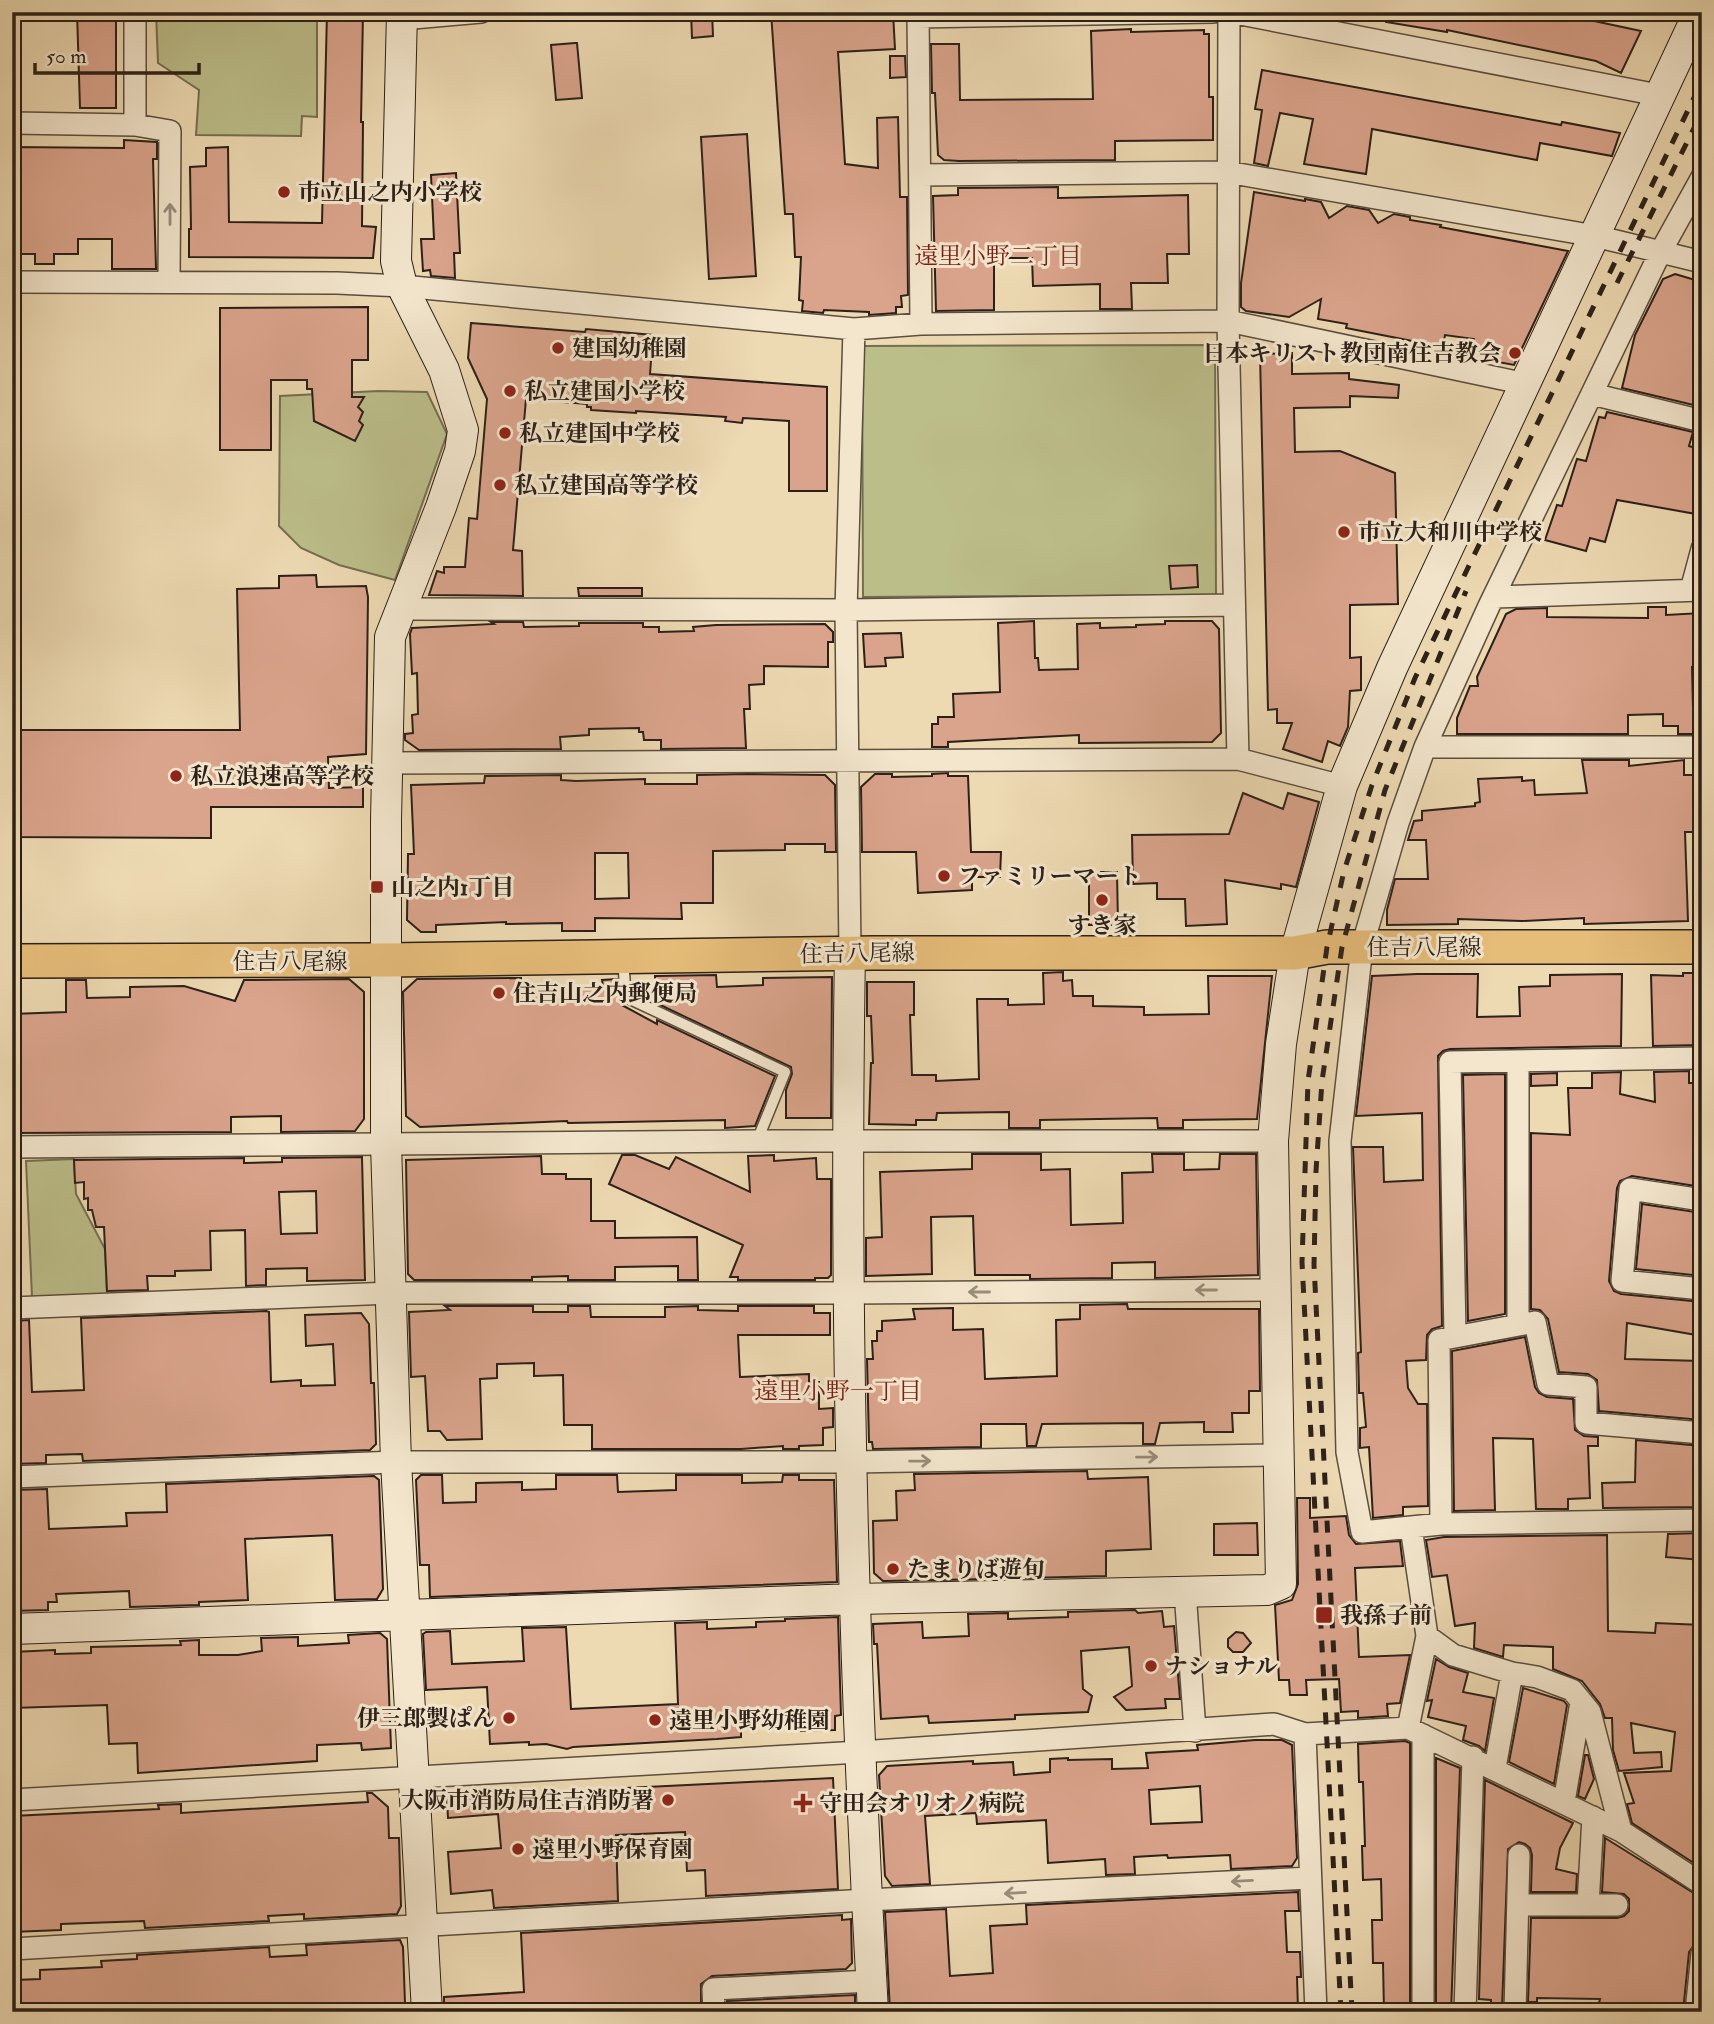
<svg xmlns="http://www.w3.org/2000/svg" width="1714" height="2024" viewBox="0 0 1714 2024" font-family="'IM FELL Double Pica','Noto Serif JP',serif">
<style>
.green{fill:#bcbe8a;stroke:#746f52;stroke-width:2}
.building{fill:#daa48c;stroke:#2c2019;stroke-width:2;fill-rule:evenodd}
.lines{fill:none;stroke-linecap:round;stroke-linejoin:round}
.lane-casing{stroke:#5c4e3f;stroke-width:13}
.street-casing{stroke:#5c4e3f;stroke-width:24}
.secondary-casing{stroke:#2c2019;stroke-width:32}
.primary-casing{stroke:#2c2019;stroke-width:36}
.lane{stroke:#f3e6cd;stroke-width:10}
.street{stroke:#f3e6cd;stroke-width:21}
.secondary{stroke:#f3e6cd;stroke-width:30}
.primary{stroke:#e6bc79;stroke-width:33}
.rail{stroke:#2c2019;stroke-width:5;stroke-dasharray:12 12;stroke-linecap:butt}
.oneway{stroke:#998d7c}
.poi-dot{fill:#8f2418;stroke:#f3e6cd;stroke-width:2.5}
.labels{text-anchor:middle;stroke-width:6;stroke-linejoin:round;paint-order:stroke}
.poi-label{font-size:23px;font-weight:bold;fill:#2c2019;stroke:#f3e6cd;text-anchor:start}
.street-label{font-size:23px;fill:#2c2019;stroke:#f3e6cd}
.neighbourhood-label{font-size:24px;fill:#7a1f14;stroke:#f3e6cd}
</style>
<rect width="100%" height="100%" fill="#edd9b2"/>
<filter id="stains"><feTurbulence type="fractalNoise" baseFrequency=".00286" numOctaves="4"/><feColorMatrix values="0 0 0 0 .2 0 0 0 0 .09 0 0 0 0 .02 0 0 0 .5 -.17"/></filter>
<radialGradient id="worn" r=".72"><stop offset=".6" stop-color="#630" stop-opacity="0"/><stop offset="1" stop-color="#630" stop-opacity=".3"/></radialGradient>
<path class="green" d="M156,12H317V117L302,116L301,136L196,135L199,90L158,63Z
M1215,345L1216,595L863,597L862,346Z
M378,391L427,392L447,434L395,580L339,565L301,548L279,526L280,396Z
M74,1159L76,1194L105,1249L107,1294L32,1297L26,1161Z"/>
<path class="building" d="M77,12H116V108H80Z
M327,12H363L361,122H363L362,226L376,227L373,258L189,257V229H191L190,167L206,166V148L228,147L229,222L322,223Z
M691,12H712L713,36L692,38Z
M771,12H893L895,49L838,52L845,164L878,168L877,118L898,117L900,197H907L908,295L901,296L902,307H896V313L869,315V312L824,310L823,313L802,311L803,301L799,300L801,257H795L793,214H785Z
M1387,12H1552L1641,31L1621,73L1596,61L1447,30V32L1386,22Z
M1131,29V32L1204,30V34H1209V97H1213V140L1115,141V160L959,161L944,160L938,155L935,93H932L931,44H959L960,100L1093,99L1091,31Z
M575,43H577L582,98L556,100L551,45Z
M890,56H905L906,77L890,78Z
M1262,70L1561,125L1562,122L1620,133L1612,156L1540,143L1537,160L1372,129L1366,174L1304,164L1313,119L1280,113L1268,166L1254,163L1262,110L1255,109Z
M747,134L756,276L709,279L701,137Z
M124,140L157,142V159H153L156,269H112V239H78V254H54V264H35V254H12V147L124,148Z
M456,173L460,253H454L455,278L431,276L430,270L423,271L421,239H434L431,175Z
M1058,187V198L1188,195L1189,254H1167L1168,283H1131L1132,309H1100V284L1033,286L1032,258H994V310L936,311L933,196L958,195V188Z
M1254,192L1305,201V199L1321,202L1329,218L1347,206L1369,210L1378,223L1394,214L1410,217V220L1441,225L1440,227L1568,251L1514,365L1482,359L1483,354L1472,352L1474,339L1445,335L1443,347L1346,328L1347,324L1318,319L1321,299L1289,317L1246,311L1241,307V283Z
M1675,274L1702,282V407L1622,388L1635,335L1663,279Z
M368,307V360H352V397H364L358,407L363,412L359,421L363,425L355,441L314,421L312,389H307V380H271V450H220V308Z
M471,323L585,332L586,329L653,335L650,374L827,387V491H789V421L743,418L742,423L725,421L726,417L636,411V413L591,410V407H587V404L526,399L513,550L522,551L523,596L429,595L437,571L444,573V567H465L469,518L477,519L487,399L468,358Z
M1292,353V374L1349,373V379L1399,385L1398,398L1350,396V407L1294,408L1295,452L1340,451L1395,473L1398,604L1350,605V658L1361,657V690L1350,691L1348,727L1340,746L1328,741L1322,762L1283,749L1292,723H1277V709L1268,710L1260,354Z
M1607,412L1693,432L1689,446L1702,450V478L1696,514L1617,500L1605,542L1590,538L1586,551L1545,540L1557,505L1562,506L1577,459L1586,461L1599,417L1605,418Z
M1197,565L1198,587L1171,589L1169,566Z
M316,575L317,587L366,586L368,597L366,754L328,757L329,788L363,787V807H211V838L12,837V730H240L237,589L279,588V576Z
M578,588H642V596H579Z
M1648,607H1666V615L1702,613V666L1692,667L1693,708H1702V734H1678V726H1663V714L1628,715V734H1457V718L1470,686H1478L1477,677L1506,614L1516,609L1547,608V617L1648,618Z
M1034,621L1035,658H1038L1039,670L1078,669L1077,624L1100,623V628L1136,627V625L1165,624V621H1212L1219,629L1221,733L1212,742L1079,743V735L948,742V747H932V724H938V717H954L953,694L1000,692L998,623Z
M491,622H523L524,627L579,626V623H643V627H659V632L694,631L693,627L716,625L825,624L833,632V642H828V667L764,666V684L749,685L750,709H744L746,748L661,749V740H644L643,732H639V728L589,729V735L560,737L561,749L419,750L405,740V734L413,733L412,715L418,714L417,673L412,674L410,634L412,628L494,624Z
M901,633L903,657L885,658L886,666L865,667L863,634Z
M1582,760H1629V766L1684,760V775H1702V832H1685L1688,921L1584,924V918L1522,921L1458,919V924L1387,925V910L1395,879H1428L1426,840H1408L1414,821L1422,820V811L1475,806V803L1480,802L1478,779L1522,777V781L1534,780L1535,795L1587,793Z
M948,773V776H968L971,852H1001L1000,877H972V890L918,893L916,852H862L861,787L875,774H892V777L932,776V774Z
M747,774L825,775L835,785L836,852H825V844H785V850L713,851V903H681L682,919L595,918V931H562V923L506,924V922L436,925V932H421L407,920L408,854H414L411,785L484,783L485,776L561,775V780L576,781L645,779V784H697V775ZM595,853H628L629,898L595,899Z
M1243,793L1283,809L1288,793L1319,802L1296,887L1281,884V889L1225,880L1227,924L1186,926L1185,899H1157V883L1133,884L1132,835L1229,834Z
M1089,872H1117L1118,925H1089Z
M1063,972V981L1072,980L1073,996H1093V1006L1144,1007V1015L1209,1014L1208,976H1272L1257,1119L1183,1120V1128H1158L1157,1118L1040,1120V1128H1009V1112L937,1113L936,1120H916V1125L869,1124L871,1063H873L871,1016H867V982H914V1015H910L912,1075H936V1081L979,1079L977,999H1008V1005L1044,1004L1043,973Z
M1683,973H1702V1045L1653,1046L1651,975L1683,976Z
M1417,974H1478L1477,1017L1520,1016L1519,987L1550,986V975L1622,974L1621,1046L1450,1049L1443,1051L1438,1056L1442,1326L1432,1329L1427,1335L1426,1360L1406,1361L1408,1388L1418,1404H1427L1428,1506L1403,1507V1515L1373,1518L1369,1447L1360,1448V1428L1366,1427L1363,1393H1359V1389L1358,1353L1361,1352L1353,1147H1383L1384,1182L1423,1180L1422,1113L1356,1116L1372,976Z
M716,975L717,987L763,985V978L832,977L831,1118H786V1090L792,1074L791,1067L656,1003L655,976Z
M521,978V992L603,987L602,980L617,979L620,1004L657,1024V1020L775,1076L755,1126L725,1128V1120L568,1123L567,1121L420,1127L406,1116L403,992L417,979Z
M349,979L364,992V1119L355,1131L281,1132V1116L231,1117V1132L12,1133V1014L66,1012V980H86L87,998L130,997V987L184,986L235,1001L244,980Z
M1689,1071V1083H1702V1187L1632,1176L1620,1181L1617,1188L1609,1281L1614,1291L1621,1294L1702,1302V1336L1627,1323L1625,1359L1702,1361V1420L1599,1411L1597,1380L1588,1374L1559,1372L1548,1319L1540,1310L1531,1309V1133L1570,1135L1568,1088H1592V1073L1621,1072L1620,1094L1655,1102L1654,1072Z
M1557,1073V1085L1531,1086V1074Z
M1505,1074V1314L1468,1321L1463,1075Z
M972,1154H1041V1170L1070,1169L1071,1225L1123,1223L1122,1173L1153,1172L1152,1154H1184V1170L1219,1169L1220,1154H1256L1258,1275L1155,1278V1262L1112,1263V1278L1030,1279V1275H975L973,1216L931,1217L932,1274L866,1276V1238L882,1237L880,1172L972,1169Z
M622,1155H635L669,1169L676,1157L750,1192L748,1156L774,1155V1161L816,1158L817,1179H831V1275L828,1278H815V1280H738V1277H730L743,1245L609,1184Z
M541,1156L542,1174H566V1179H591V1221H615V1238L697,1237L698,1280H678V1266L615,1267V1280H568V1276L532,1277V1280H414L408,1274L406,1160Z
M362,1157L365,1280L307,1281V1268L266,1269V1285L246,1286L245,1230L210,1231L211,1270L175,1271V1276H147L148,1290L107,1291L104,1227H96L92,1210H88V1198L84,1199V1182L75,1183L74,1160L244,1158V1163L282,1162V1158ZM316,1191L317,1233L281,1234L279,1192Z
M1642,1204L1702,1213V1276L1636,1269Z
M1127,1304L1128,1309H1259L1260,1391H1249V1413H1232L1233,1432H1204V1422L1160,1423L1155,1444H1143V1423L1042,1424L1036,1446H1027L1026,1424H981V1447L873,1449L872,1442H869L867,1359H873L872,1341H877V1331H882V1321L915,1319L913,1309L953,1308V1330L983,1329L985,1379L1057,1376L1056,1320L1080,1319V1305Z
M445,1306H533V1312H568V1306H590L591,1317H665V1307L698,1306V1310L738,1311V1306H814V1313H830V1335H738L740,1377L809,1374V1382H819V1409L833,1408V1427L823,1428V1445L799,1446V1449H783V1446L741,1449H592V1425H564L563,1375L534,1376V1363L497,1364V1378L480,1379L482,1439L447,1440L440,1431H428L425,1376L411,1377L409,1312L450,1310Z
M266,1311L269,1312L271,1382L301,1380V1386L335,1385L333,1344L306,1346L305,1315L361,1313L369,1324L371,1383H374L376,1444L370,1450L83,1461L82,1454L46,1455V1463L12,1464V1321L29,1320L32,1392L84,1390L81,1318Z
M1525,1337L1535,1387L1539,1393L1547,1397L1573,1399L1575,1430L1584,1436L1598,1437V1446H1588L1590,1498L1568,1499V1509H1536L1533,1439L1493,1438L1495,1510L1454,1511L1452,1351Z
M1636,1440L1702,1446V1507L1603,1508L1602,1483L1635,1482Z
M1087,1471L1088,1479L1148,1477L1151,1549L1106,1551V1576L1026,1578L1025,1565L991,1566V1579L883,1581L874,1573L873,1521L897,1520L896,1491L915,1490L914,1474Z
M421,1475H442L443,1503L476,1502V1483L522,1482V1490L556,1489V1475H617L618,1492L676,1490V1475H742V1483L782,1482L783,1475H799V1480H834L837,1582L430,1597L429,1565H420L416,1480Z
M374,1476L379,1480L383,1589L377,1599L335,1600L332,1535L245,1539L248,1600L199,1602V1605L130,1607L129,1591L56,1594L57,1602H48V1610L12,1611V1490L47,1489L49,1529L127,1526L126,1513L167,1512L166,1484Z
M1297,1498H1310V1518L1346,1516L1349,1535L1356,1544L1400,1541L1403,1566L1355,1568L1359,1657L1410,1655L1400,1703L1387,1704L1388,1716L1358,1718V1711L1341,1712L1339,1679L1306,1680L1307,1695H1290L1289,1680H1279L1275,1605L1292,1600L1298,1584Z
M1257,1523L1258,1555H1214V1524Z
M1702,1533V1560L1666,1557L1668,1534Z
M1607,1535L1608,1631L1655,1633L1656,1623L1702,1625L1700,1867L1632,1823L1627,1804L1634,1803L1624,1773L1671,1771L1675,1732L1631,1723L1634,1753L1661,1752L1662,1767L1619,1771L1613,1750L1612,1718H1605L1600,1704L1582,1681L1553,1669V1647L1504,1645L1503,1657L1474,1648L1475,1623L1455,1626L1447,1575L1432,1577L1426,1540L1444,1537Z
M1135,1610L1138,1613L1162,1611L1164,1627L1174,1626L1180,1699H1165L1166,1708L1126,1710L1114,1697L1132,1686L1129,1647L1081,1651L1083,1689L1092,1696L1088,1712L1015,1715V1719L929,1723L928,1716L881,1719L877,1644H874L873,1624L922,1622L923,1638L969,1636L968,1614L1008,1613V1619L1068,1617V1612Z
M838,1617L841,1715L835,1716V1730L801,1731V1719L741,1720V1737L717,1739L573,1747L567,1749L546,1744L529,1745V1742L490,1744L487,1687L426,1690L423,1634L426,1632L450,1631L452,1664L524,1661L522,1628L566,1627L571,1709L678,1704L675,1623L707,1622V1629L756,1627V1622L785,1621V1619Z
M1236,1632L1243,1633L1251,1643L1243,1652H1233L1228,1647V1639Z
M380,1633L387,1639L391,1748L362,1750L361,1743L317,1745V1761L138,1773L137,1743L109,1744L107,1705L12,1708V1652L55,1650V1654L91,1653V1647L181,1645L180,1641L199,1640V1655H238L262,1651L261,1638L298,1637V1646L349,1643L348,1635Z
M1436,1659L1449,1667L1468,1673L1463,1692L1494,1698L1485,1751L1479,1746L1463,1740L1466,1726L1428,1717L1432,1700L1427,1701Z
M1523,1688L1564,1701L1567,1705L1554,1784L1509,1762Z
M1255,1740H1282L1292,1745L1297,1858L1292,1866L1231,1869L1230,1855L1168,1858L1167,1855L1134,1857L1135,1874L1106,1875L1105,1859L1048,1863L1046,1820L977,1824L976,1813L925,1816L930,1884L892,1886L885,1876L879,1775L887,1766L973,1761V1764L1013,1762L1014,1775L1050,1772V1759L1068,1758V1760L1112,1759V1769L1148,1768L1146,1753L1198,1750L1197,1745ZM1200,1786L1202,1822L1151,1824L1149,1790Z
M1405,1741L1410,1743V2011H1384L1383,1963H1373L1372,1920H1382L1381,1879L1363,1880L1362,1846H1365L1363,1782H1359L1358,1744Z
M1585,1755H1588L1594,1779L1585,1799L1578,1796Z
M1436,1758L1460,1768L1451,2012H1436Z
M833,1778L838,1889L706,1896L705,1870L687,1871L685,1832L616,1835L618,1901L494,1908L492,1890L451,1894L448,1852L501,1848L498,1814L448,1818L447,1800L529,1794L530,1808L573,1805V1800L587,1799L586,1790Z
M1485,1780L1573,1823L1560,1848L1556,1869L1577,1874L1576,1892H1531L1532,1855L1530,1848L1525,1844L1519,1842L1508,1849L1502,2008L1491,2007V2000L1479,1999Z
M367,1793H372L388,1807L389,1838H399L401,1906L397,1914L304,1919V1914L268,1916L269,1921L145,1928L144,1921L61,1924V1930L12,1932V1816L159,1809L158,1805L181,1804V1813L368,1802Z
M1605,1838L1700,1897L1697,1941L1689,1952L1683,2012H1618V2003H1599L1600,1999L1537,1998V2002H1528L1531,1918H1617L1624,1916L1629,1911V1899L1624,1894L1602,1892Z
M1298,1892L1299,1911H1285L1287,1952H1300L1301,1977H1297L1298,2009L1231,2012H890L885,1912L946,1909L950,1976L993,1973L990,1926L1027,1924L1026,1905Z
M842,1915V1920L851,1919L852,1963L846,1969L712,1976L701,1984V2012H444V1997L524,1992L521,1933Z
M400,1940L403,1947L405,2003H391V2012H17L15,1980L40,1979V1970L102,1967L101,1961L137,1959V1955L269,1947L270,1957L307,1955L306,1945Z
M855,1995V2012H727V2001Z"/>
<g class="lines">
<g class="lane-casing">
<path id="lane" d="M623,959L625,986L630,999L785,1072L757,1141"/>
</g>
<g class="street-casing">
<path id="street" d="M135,12V125
M918,12L921,324
M1229,12L1228,321L1238,759
M1230,12L1658,95
M918,17L1213,12
M402,19L481,12
M12,123L135,125L170,131L169,282
M920,175L1227,172L1595,236L1702,262
M12,282L337,283L402,286L854,329L921,324L1228,321L1526,384
M1592,394L1702,421
M1691,590L1702,549
M1494,597L1702,590
M402,609L846,610L1234,605
M1425,747L1489,606L1661,251L1702,177
M1702,747H1425L1398,823L1362,947L1340,1141L1347,1452L1362,1532L1441,1524L1702,1520
M387,763L1238,759L1342,786
M850,953L846,610L854,329
M12,1147L757,1141H1273
M1702,1200L1630,1189L1622,1281L1702,1289
M12,1308L391,1293H849L1274,1290
M1518,1325V1061
M1455,1336L1450,1062L1702,1058
M12,1477L396,1462H851L1278,1455
M1441,1524L1439,1340L1535,1322L1548,1384L1586,1387V1423L1702,1433
M1185,1591L1195,1731
M1427,1636L1453,1655L1512,1673L1537,1677L1572,1690L1590,1712L1621,1831
M1408,1728L1427,1636L1411,1527
M1305,1734L1316,2012
M1495,1768L1512,1673
M12,1800L860,1752L1274,1724L1305,1734L1408,1728L1621,1831L1702,1884
M1564,1802L1581,1702
M1518,1905H1617
M1588,1905L1593,1817
M12,1949L867,1900L1310,1878
M714,2012L713,1989L871,1981
M1423,2012V1735
M1465,2012L1473,1757
M1515,2012L1519,1855
M1696,2012L1702,1953"/>
</g>
<g class="secondary-casing">
<path id="secondary" d="M402,12L396,261L402,286L444,370L463,430L460,451L441,507L390,637L389,684L386,820V1144L396,1462L427,2012
M850,953C844,1306 853,1659 873,2012
M12,1629L856,1599L1267,1590L1281,1584L1273,1141L1281,1044L1295,953L1342,786L1392,668L1699,12"/>
</g>
<g class="primary-casing">
<path id="primary" d="M12,961L387,960L874,953H1295L1327,947H1702"/>
</g>
<use href="#lane" class="lane"/>
<use href="#street" class="street"/>
<use href="#secondary" class="secondary"/>
<use href="#primary" class="primary"/>
<path class="rail" d="M1617,283L1702,112
M1341,2012L1302,1262L1308,1081L1327,947L1344,871L1372,785L1415,678L1702,81
M1352,2012L1314,1265L1316,1171L1322,1081L1342,947L1385,790L1466,591"/>
</g>
<defs><path id="oneway-shaft" d="M-6 0H5M1.5-3L5.5 0L1.5 3" fill="none" stroke-width="1.6" stroke-linecap="round" stroke-linejoin="round" transform="scale(1.75)"/></defs>
<g class="oneway">
<use href="#oneway-shaft" transform="translate(170 214) rotate(-90)"/>
<use href="#oneway-shaft" transform="translate(1206 1290) rotate(180)"/>
<use href="#oneway-shaft" transform="translate(979 1292) rotate(180)"/>
<use href="#oneway-shaft" transform="translate(1147 1457) rotate(-1)"/>
<use href="#oneway-shaft" transform="translate(920 1461) rotate(-1)"/>
<use href="#oneway-shaft" transform="translate(1242 1881) rotate(177)"/>
<use href="#oneway-shaft" transform="translate(1015 1893) rotate(177)"/>
</g>
<g class="poi-dot">
<circle cx="284" cy="192" r="7"/>
<circle cx="558" cy="348" r="7"/>
<circle cx="1515" cy="353" r="7"/>
<circle cx="510" cy="391" r="7"/>
<circle cx="505" cy="433" r="7"/>
<circle cx="500" cy="485" r="7"/>
<circle cx="1344" cy="532" r="7"/>
<circle cx="176" cy="776" r="7"/>
<circle cx="944" cy="876" r="7"/>
<rect x="370" y="880" width="14" height="14" rx="3.5"/>
<circle cx="1102" cy="900" r="7"/>
<circle cx="499" cy="993" r="7"/>
<circle cx="893" cy="1569" r="7"/>
<rect x="1315" y="1606" width="18" height="18" rx="3.5"/>
<circle cx="1151" cy="1666" r="7"/>
<circle cx="509" cy="1718" r="7"/>
<circle cx="655" cy="1720" r="7"/>
<circle cx="668" cy="1800" r="7"/>
<path d="M799.5 1792.5h7v7h7v7h-7v7h-7v-7h-7v-7h7z"/>
<circle cx="518" cy="1849" r="7"/>
</g>
<g class="labels">
<g class="poi-label">
<text x="298" y="200">市立山之内小学校</text>
<text x="572" y="356">建国幼稚園</text>
<text x="1501" y="361" text-anchor="end">日本キリスト教団南住吉教会</text>
<text x="524" y="399">私立建国小学校</text>
<text x="519" y="441">私立建国中学校</text>
<text x="514" y="493">私立建国高等学校</text>
<text x="1358" y="540">市立大和川中学校</text>
<text x="190" y="784">私立浪速高等学校</text>
<text x="958" y="884">ファミリーマート</text>
<text x="391" y="895">山之内1丁目</text>
<text x="1102" y="933" text-anchor="middle">すき家</text>
<text x="513" y="1001">住吉山之内郵便局</text>
<text x="907" y="1577">たまりば遊旬</text>
<text x="1340" y="1623">我孫子前</text>
<text x="1165" y="1674">ナショナル</text>
<text x="495" y="1726" text-anchor="end">伊三郎製ぱん</text>
<text x="669" y="1728">遠里小野幼稚園</text>
<text x="654" y="1808" text-anchor="end">大阪市消防局住吉消防署</text>
<text x="819" y="1811">守田会オリオノ病院</text>
<text x="532" y="1857">遠里小野保育園</text>
</g>
<g class="street-label">
<text x="1424" y="955">住吉八尾線</text>
<text transform="translate(857 953) rotate(-1)" y="8">住吉八尾線</text>
<text x="290" y="969">住吉八尾線</text>
</g>
<g class="neighbourhood-label">
<text x="998" y="264">遠里小野二丁目</text>
<text x="838" y="1399">遠里小野一丁目</text>
</g>
</g>
<rect width="1714" height="2024" fill="none" stroke="#edd9b2" stroke-width="42"/>
<rect x="14" y="14" width="1686" height="1996" fill="none" stroke="#2c2019" stroke-width="3.5"/>
<rect x="21" y="21" width="1672" height="1982" fill="none" stroke="#2c2019" stroke-width="2"/>
<path d="M35 63v10h164v-10" fill="none" stroke="#2c2019" stroke-width="3.5"/>
<text x="46" y="63" font-size="21" fill="#2c2019" stroke="#f3e6cd" stroke-width="5" paint-order="stroke">50 m</text>
<rect width="100%" height="100%" filter="url(#stains)"/>
<rect width="100%" height="100%" fill="url(#worn)"/>
</svg>
